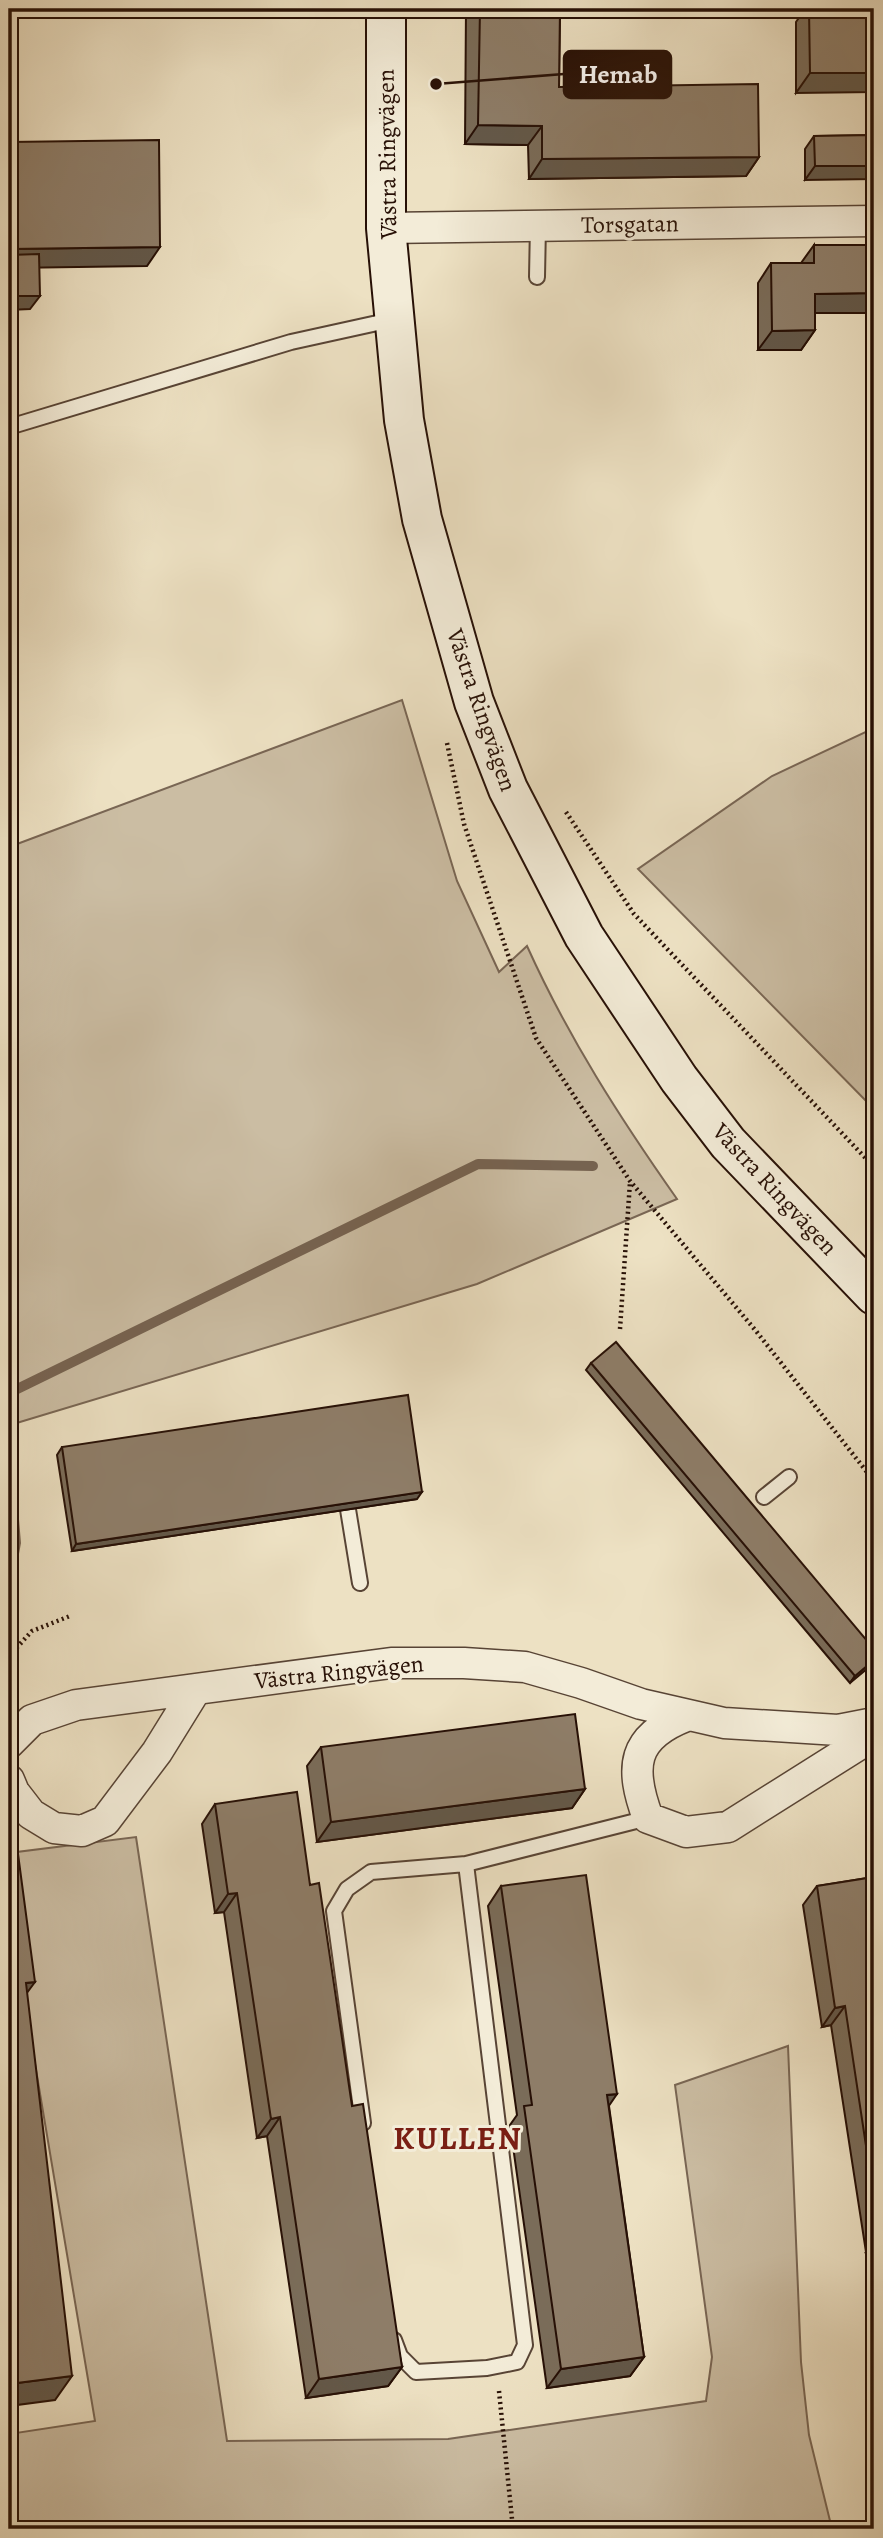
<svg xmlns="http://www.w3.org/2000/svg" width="883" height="2538" viewBox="0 0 883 2538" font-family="Alegreya,serif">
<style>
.green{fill:#cbbda3;stroke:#796654;stroke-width:2}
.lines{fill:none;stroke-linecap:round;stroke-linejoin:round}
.stream{stroke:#766351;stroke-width:10}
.service-casing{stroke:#584435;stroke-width:18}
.minor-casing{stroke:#584435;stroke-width:33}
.secondary-casing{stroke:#271006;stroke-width:42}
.path{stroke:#271006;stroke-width:4.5;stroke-dasharray:2 3.5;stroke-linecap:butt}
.service{stroke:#f3ecd8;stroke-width:14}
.minor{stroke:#f3ecd8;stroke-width:30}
.secondary{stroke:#f3ecd8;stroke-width:38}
.wall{fill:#7a6c59;stroke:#271006;stroke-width:2}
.shaded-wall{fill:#635849;stroke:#271006;stroke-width:2}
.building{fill:#8e7d68;stroke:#271006;stroke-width:2}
.labels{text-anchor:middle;stroke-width:6;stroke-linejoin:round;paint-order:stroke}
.street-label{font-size:24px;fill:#271006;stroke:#f3ecd8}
.district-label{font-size:32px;font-weight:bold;letter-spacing:2px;fill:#7a1f14;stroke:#f3ecd8}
.leader{fill:none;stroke:#271006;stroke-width:2.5}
.callout-dot{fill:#271006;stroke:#f3ecd8;stroke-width:2.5}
.callout{fill:#271006;stroke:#271006;stroke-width:2.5}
.callout-label{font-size:26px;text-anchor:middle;font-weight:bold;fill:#fff}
</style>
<rect width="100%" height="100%" fill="#ede1c3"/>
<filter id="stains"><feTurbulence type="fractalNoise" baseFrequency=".00286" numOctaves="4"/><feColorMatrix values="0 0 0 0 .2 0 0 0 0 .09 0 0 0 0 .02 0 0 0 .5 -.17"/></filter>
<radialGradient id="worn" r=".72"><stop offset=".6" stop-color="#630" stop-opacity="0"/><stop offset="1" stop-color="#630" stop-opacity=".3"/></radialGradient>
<path class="green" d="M402,700L457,881L499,972L527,946C568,1037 620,1118 677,1199L477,1284L10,1425L20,1543L9,1603V847Z
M874,728V1109L638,869L772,776Z
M136,1837L227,2441L448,2439L706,2401L712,2357L675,2085L788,2046L801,2362L809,2435L832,2529H9V2434L95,2421L9,1909V1853Z"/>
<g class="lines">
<path class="stream" d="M9,1393L478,1164L593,1166"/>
<g class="service-casing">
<path id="service" d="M537,277L538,225
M9,427L291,342L391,320
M345,1491L360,1583
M764,1497L789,1477
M363,2123L334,1911L347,1889L371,1872L466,1864L648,1818
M394,2340L400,2356L416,2372L487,2368L517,2362L525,2345L466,1864"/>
</g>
<g class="minor-casing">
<path id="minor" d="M386,228L874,221
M686,1716C632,1737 629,1767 648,1818L686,1832L728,1827L874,1735
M9,1743L32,1720L76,1705L391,1663H464L525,1667L581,1683L641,1704L724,1723L838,1730L874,1723
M9,1780L14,1792L31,1814L54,1828L82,1831L105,1821L157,1752L196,1689"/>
</g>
<g class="secondary-casing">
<path id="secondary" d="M386,9V228L404,420L422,519L474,702L508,789L584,936L679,1079L728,1143L874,1295"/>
</g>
<path class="path" d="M447,743L464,824L536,1038L630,1181L756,1331L874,1481
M566,812L634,914L874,1167
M620,1329L630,1182
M9,1656L32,1631L70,1616
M499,2391L513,2529"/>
<use href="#service" class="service"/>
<use href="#minor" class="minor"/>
<use href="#secondary" class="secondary"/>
</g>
<path class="wall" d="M466,9H560L559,87L759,157L746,176L529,179L528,145L465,144Z
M805,9H874L796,93V22Z
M874,135L805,180V149L814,136Z
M814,245L815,330L801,350H758V283L771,263H801Z
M591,1363L874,1649L850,1683L586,1370Z
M62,1447L417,1499L72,1551L57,1455Z
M321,1747L585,1789L572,1808L317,1842L307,1766Z
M215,1804L310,1885L402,2367L388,2386L306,2398L267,2136L257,2138L224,1912L215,1913L202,1824Z
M874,1877V2251L866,2252L831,2025L822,2027L803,1905L817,1886Z
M501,1886L609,2106L644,2357L630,2376L547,2388L510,2125L517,2115L488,1906Z"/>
<path class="shaded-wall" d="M810,73H874V92L796,93Z
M478,125L542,126L528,145L465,144Z
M759,157L746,176L529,179L542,159Z
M815,166H874V179L805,180Z
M160,247L147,266L9,268V249Z
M874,293V313H801L815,294Z
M9,296H40L30,309L9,310Z
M815,330L801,350H758L772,331Z
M422,1492L417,1499L72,1551L76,1544Z
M874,1660V1663L850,1683L855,1676Z
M585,1789L572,1808L317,1842L331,1822Z
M237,1893L224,1912L215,1913L228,1894Z
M35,1982L18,2005L26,1983Z
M845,2006L831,2025L822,2027L835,2008Z
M617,2094L604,2113L607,2095Z
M280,2117L267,2136L257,2138L271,2119Z
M874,2240V2251L866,2252Z
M644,2357L630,2376L547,2388L561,2369Z
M402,2367L388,2386L306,2398L319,2379Z
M72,2376L55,2400L9,2406V2384Z"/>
<path class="building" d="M480,9H560L559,87L758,84L759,157L542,159V126L478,125Z
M809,9H874V73H810Z
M874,135V166H815L814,136Z
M159,140L160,247L9,249V142Z
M814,245H874V293L815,294V330L772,331L771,263H814Z
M39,254L40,296H9V255Z
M616,1342L874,1649V1660L855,1676L591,1363Z
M408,1395L422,1492L76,1544L62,1447Z
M575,1714L585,1789L331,1822L321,1747Z
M9,1786L35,1982L26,1983L72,2376L9,2384Z
M297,1792L310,1885L319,1883L352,2106L363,2104L402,2367L319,2379L280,2117L271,2119L237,1893L228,1894L215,1804Z
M586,1875L617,2094L607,2095L644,2357L561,2369L524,2106L532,2105L501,1886Z
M874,1877V2199L845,2006L835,2008L817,1886Z"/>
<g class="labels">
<g class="street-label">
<text transform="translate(387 154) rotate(-91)" y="8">Västra Ringvägen</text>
<text transform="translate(630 224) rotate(-1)" y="8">Torsgatan</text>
<text transform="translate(482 710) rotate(71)" y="8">Västra Ringvägen</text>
<text transform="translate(775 1189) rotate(47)" y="8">Västra Ringvägen</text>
<text transform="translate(339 1672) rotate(-6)" y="8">Västra Ringvägen</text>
</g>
<g class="district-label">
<text x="458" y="2149">KULLEN</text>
</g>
</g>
<path class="leader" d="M436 84L564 74"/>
<circle class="callout-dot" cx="436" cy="84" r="7"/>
<rect class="callout" x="564" y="51" width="107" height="47" rx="7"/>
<g class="callout-label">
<text x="618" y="83">Hemab</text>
</g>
<rect width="883" height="2538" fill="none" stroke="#ede1c3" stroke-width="35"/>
<rect x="10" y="10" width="862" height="2517" fill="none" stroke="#271006" stroke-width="3.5"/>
<rect x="18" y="18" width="848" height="2503" fill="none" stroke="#271006" stroke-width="2"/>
<rect width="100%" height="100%" filter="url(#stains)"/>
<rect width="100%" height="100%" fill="url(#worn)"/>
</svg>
